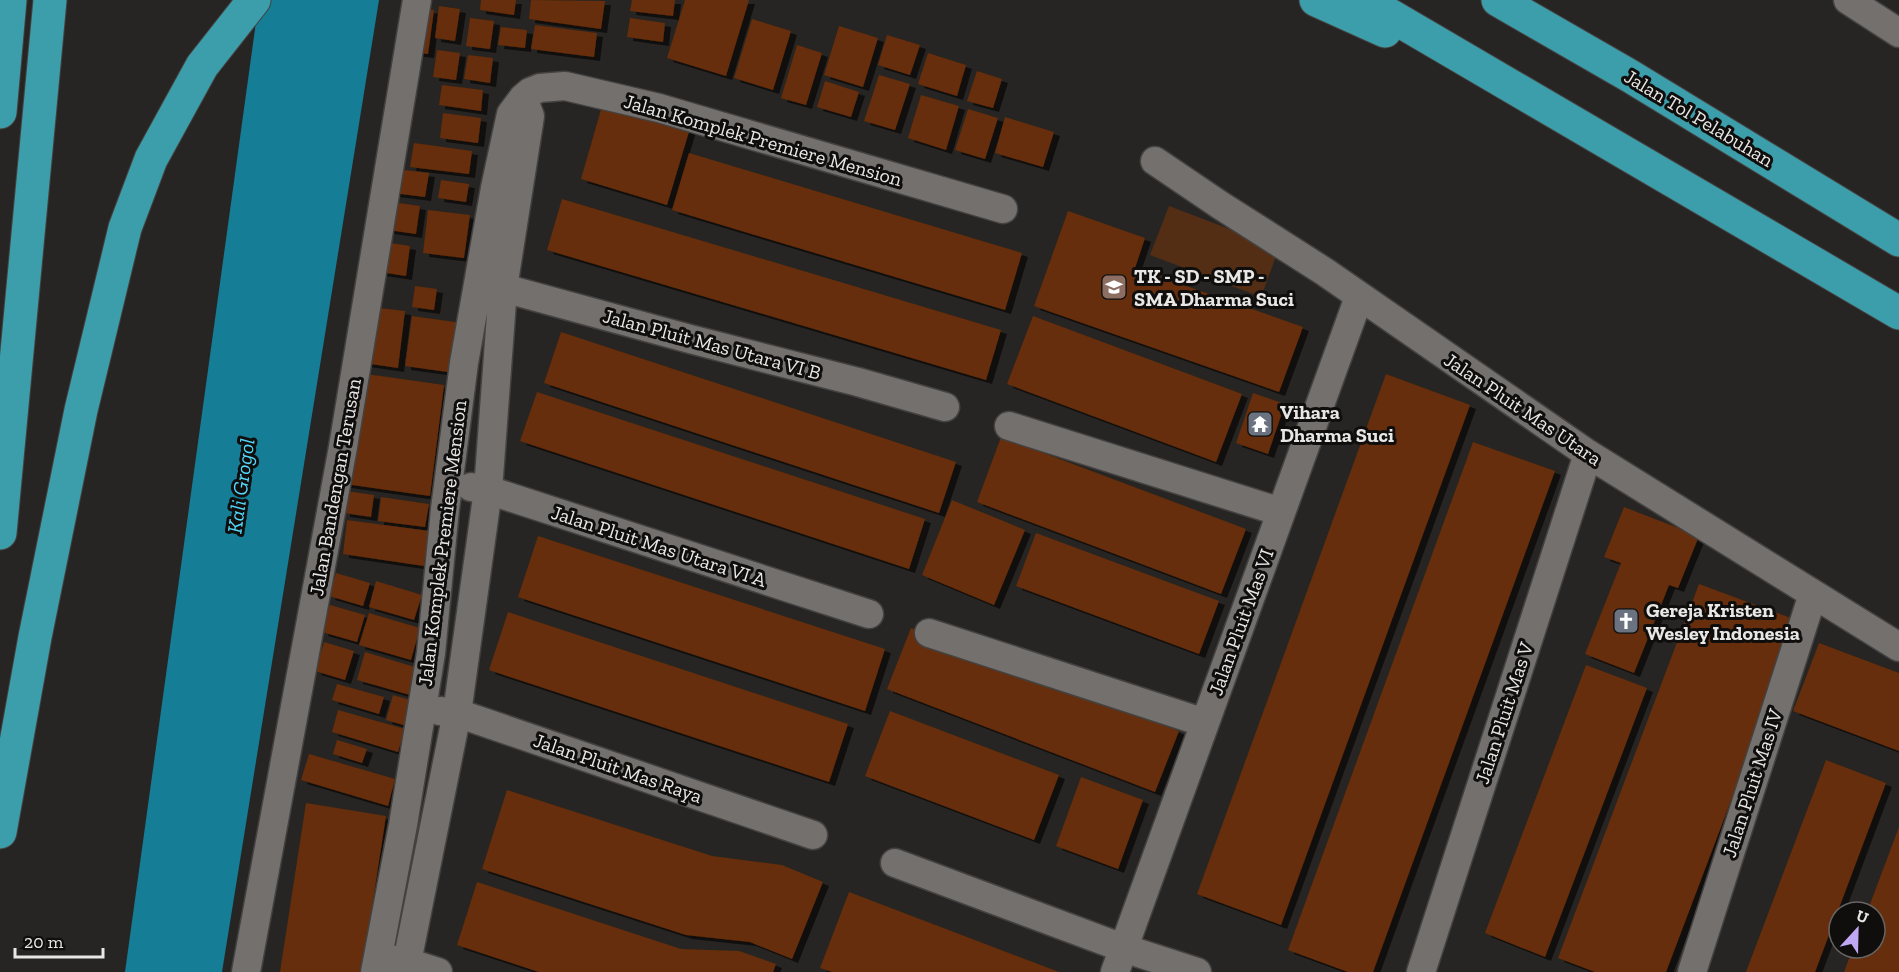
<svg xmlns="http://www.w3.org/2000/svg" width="1899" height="972" viewBox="0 0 1899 972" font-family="'Zilla Slab',serif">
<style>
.green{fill:#532e15}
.water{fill:#157d96}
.building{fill:#662d08;filter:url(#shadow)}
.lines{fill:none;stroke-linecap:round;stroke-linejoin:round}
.street-casing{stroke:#444240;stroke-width:31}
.highway-casing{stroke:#444240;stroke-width:35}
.street{stroke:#73706e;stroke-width:28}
.highway{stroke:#3c9dab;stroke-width:33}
.labels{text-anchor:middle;stroke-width:6;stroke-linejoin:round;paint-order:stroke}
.street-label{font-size:20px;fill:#e9e7e5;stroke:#0f0e0d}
.poi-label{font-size:20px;font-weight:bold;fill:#e9e7e5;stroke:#0f0e0d;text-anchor:start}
.water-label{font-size:21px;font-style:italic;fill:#53d8fb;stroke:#0f0e0d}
</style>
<defs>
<filter id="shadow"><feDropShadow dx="6" dy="4" stdDeviation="0" flood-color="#0009"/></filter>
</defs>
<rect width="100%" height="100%" fill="#272523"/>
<path class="green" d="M1169,206L1279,248L1261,297L1150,255Z"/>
<path class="water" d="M259,0H379L222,972H125Z"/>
<path class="building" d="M481,0H516L514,15L480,10Z
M531,0L605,1L601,29L529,19Z
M632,0H675L673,16L630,11Z
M685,0H749L726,76L667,58Z
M439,6L460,9L455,41L435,38Z
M416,8L434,10L428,54L410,52Z
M470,18L494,21L490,49L466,46Z
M630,18L665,23L663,42L627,37Z
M752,19L791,31L773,90L734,78Z
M535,25L597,33L594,57L531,49Z
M839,26L878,38L863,87L824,75Z
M501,27L527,30L525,48L498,45Z
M887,35L920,45L910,75L878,65Z
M797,45L822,53L806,105L781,98Z
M437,50L460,53L456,80L433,77Z
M928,53L966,65L957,96L918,84Z
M468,55L493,58L490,83L464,79Z
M977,71L1002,79L993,108L967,101Z
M879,75L910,84L895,130L864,121Z
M825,81L859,92L851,117L817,107Z
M442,85L483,90L481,111L439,105Z
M921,95L959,106L946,150L908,138Z
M604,99L691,125L667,205L581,179Z
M968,109L998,118L985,159L955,150Z
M443,113L481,118L478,143L440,138Z
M1005,117L1054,132L1043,167L995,153Z
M414,143L472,151L469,174L410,167Z
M689,153L1022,253L1005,310L672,210Z
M396,169L429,173L425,197L393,193Z
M441,180L469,184L466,202L438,198Z
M562,199L1001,330L986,380L547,250Z
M391,202L420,206L416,234L388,230Z
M428,210L470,215L464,258L423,253Z
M1068,211L1145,238L1135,268L1303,327L1279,392L1034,306Z
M384,242L410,246L406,276L380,272Z
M415,286L437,289L434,310L412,307Z
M371,307L405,311L398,368L364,363Z
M412,316L462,323L455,373L405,366Z
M1033,316L1242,394L1216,462L1007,384Z
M561,332L956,462L939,513L544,383Z
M359,373L444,385L430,496L345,484Z
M1386,374L1470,405L1281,925L1197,894Z
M537,392L925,519L909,569L520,441Z
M1253,393L1285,404L1268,454L1236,443Z
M1001,437L1246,529L1221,594L977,502Z
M1473,442L1555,471L1373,972H1348L1288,950Z
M346,491L374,495L371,517L344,513Z
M381,497L429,504L425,527L378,521Z
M952,500L1025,530L994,605L922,575Z
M1624,507L1699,536L1678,588L1669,585L1634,673L1585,654L1621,563L1604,557Z
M347,520L429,531L424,566L343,554Z
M1036,533L1219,601L1199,654L1016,586Z
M538,536L885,649L865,711L518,597Z
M336,573L370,583L363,606L329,596Z
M376,581L422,595L414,620L369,607Z
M1699,584L1799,621L1666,972H1595L1558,958Z
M330,605L365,615L357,642L322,632Z
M508,612L848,724L829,782L489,670Z
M369,613L420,628L411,660L359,645Z
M911,628L1179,731L1155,792L887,689Z
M324,642L354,651L345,680L315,671Z
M1819,643L1899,673V751L1793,711Z
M365,652L418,668L410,695L357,680Z
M1586,665L1647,688L1545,957L1485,933Z
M337,684L384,697L379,714L332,700Z
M393,695L417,702L410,727L386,720Z
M338,710L405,729L398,752L332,732Z
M890,711L1059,775L1034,840L865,776Z
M337,740L367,749L362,763L333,754Z
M309,754L395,779L388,806L301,780Z
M1826,760L1886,783L1821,956L1815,972H1746Z
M1081,777L1143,800L1118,869L1056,846Z
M507,790L712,856L782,865L823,882L792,959L750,942L686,935L482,869Z
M306,803L386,816L362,972H280Z
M1899,827V972H1844L1853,948H1875V912H1867Z
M477,882L681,949L739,951L776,964L773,972H539L457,945Z
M849,892L1059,972H832L820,968Z"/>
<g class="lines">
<g class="street-casing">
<path id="street" d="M1848,0L1899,33
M1155,161L1220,205L1325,272L1588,454L1899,647
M486,285L503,288L690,339L858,382L945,407
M1009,426L1281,512
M471,487L488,490L869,614
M929,633L1205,723
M440,711L457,713L813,835
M895,863L1123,948L1197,972
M389,959L407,962L438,972
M246,972L343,447L417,0
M375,972L403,825L431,653L445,509L464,363L495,188L511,114L523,98L530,92L540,88L565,86L659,108L1003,209
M405,972L457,713L488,490L503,288L530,116L523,98
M1115,972L1359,297
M1421,972L1588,454
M1692,972L1813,594"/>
</g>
<g class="highway-casing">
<path id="highway" d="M1316,0L1385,31
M1364,0L1899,313
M1498,0L1630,76L1899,240
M0,112L10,0
M0,533L50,0
M0,832L35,637L81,410L125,228L151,159L202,66L254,0"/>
</g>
<use href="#street" class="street"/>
<use href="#highway" class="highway"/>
</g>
<defs>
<g id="school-square" transform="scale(1.35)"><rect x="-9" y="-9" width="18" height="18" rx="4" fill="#8d6e63" stroke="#0f0e0d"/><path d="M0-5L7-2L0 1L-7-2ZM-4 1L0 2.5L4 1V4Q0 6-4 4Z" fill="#fff"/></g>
<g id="temple-square" transform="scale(1.35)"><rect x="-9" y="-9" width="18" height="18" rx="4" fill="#6b7280" stroke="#0f0e0d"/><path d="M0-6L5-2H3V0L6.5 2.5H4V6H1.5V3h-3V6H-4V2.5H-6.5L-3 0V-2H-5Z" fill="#fff"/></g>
<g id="church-square" transform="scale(1.35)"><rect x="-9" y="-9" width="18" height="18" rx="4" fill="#6b7280" stroke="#0f0e0d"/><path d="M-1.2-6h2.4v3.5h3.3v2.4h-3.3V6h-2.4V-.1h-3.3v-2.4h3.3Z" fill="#fff"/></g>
</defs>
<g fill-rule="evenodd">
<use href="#school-square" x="1114" y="287"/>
<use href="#temple-square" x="1260" y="424"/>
<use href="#church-square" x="1626" y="621"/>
</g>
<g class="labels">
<g class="street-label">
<text transform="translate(1699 118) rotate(31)" y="7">Jalan Tol Pelabuhan</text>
<text transform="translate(763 140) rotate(16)" y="7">Jalan Komplek Premiere Mension</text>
<text transform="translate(712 344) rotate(15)" y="7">Jalan Pluit Mas Utara VI B</text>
<text transform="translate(1523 409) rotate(34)" y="7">Jalan Pluit Mas Utara</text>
<text transform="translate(335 487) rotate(-80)" y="7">Jalan Bandengan Terusan</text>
<text transform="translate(442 543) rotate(-83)" y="7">Jalan Komplek Premiere Mension</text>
<text transform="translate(659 546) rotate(18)" y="7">Jalan Pluit Mas Utara VI A</text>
<text transform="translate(1241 622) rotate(-70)" y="7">Jalan Pluit Mas VI</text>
<text transform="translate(1504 713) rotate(-72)" y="7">Jalan Pluit Mas V</text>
<text transform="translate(618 768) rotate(19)" y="7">Jalan Pluit Mas Raya</text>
<text transform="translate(1752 783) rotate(-72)" y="7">Jalan Pluit Mas IV</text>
</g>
<g class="poi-label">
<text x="1134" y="283">TK - SD - SMP -<tspan x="1134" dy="23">SMA Dharma Suci</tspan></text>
<text x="1280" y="419">Vihara<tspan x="1280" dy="23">Dharma Suci</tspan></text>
<text x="1646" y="617">Gereja Kristen<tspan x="1646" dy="23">Wesley Indonesia</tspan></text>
</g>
<g class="water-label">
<text transform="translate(241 486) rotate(-82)" y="7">Kali Grogol</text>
</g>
</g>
<g transform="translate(1857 930) rotate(22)"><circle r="28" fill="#0f0e0d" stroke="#666563" stroke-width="1.5"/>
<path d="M0-4.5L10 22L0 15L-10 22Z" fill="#c1a8f3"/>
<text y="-9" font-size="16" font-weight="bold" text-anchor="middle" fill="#e9e7e5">U</text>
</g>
<path d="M15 948v9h88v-9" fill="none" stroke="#e9e7e5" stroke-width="3"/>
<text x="24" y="948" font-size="18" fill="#e9e7e5" stroke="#0f0e0d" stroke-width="4.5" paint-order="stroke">20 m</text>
</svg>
